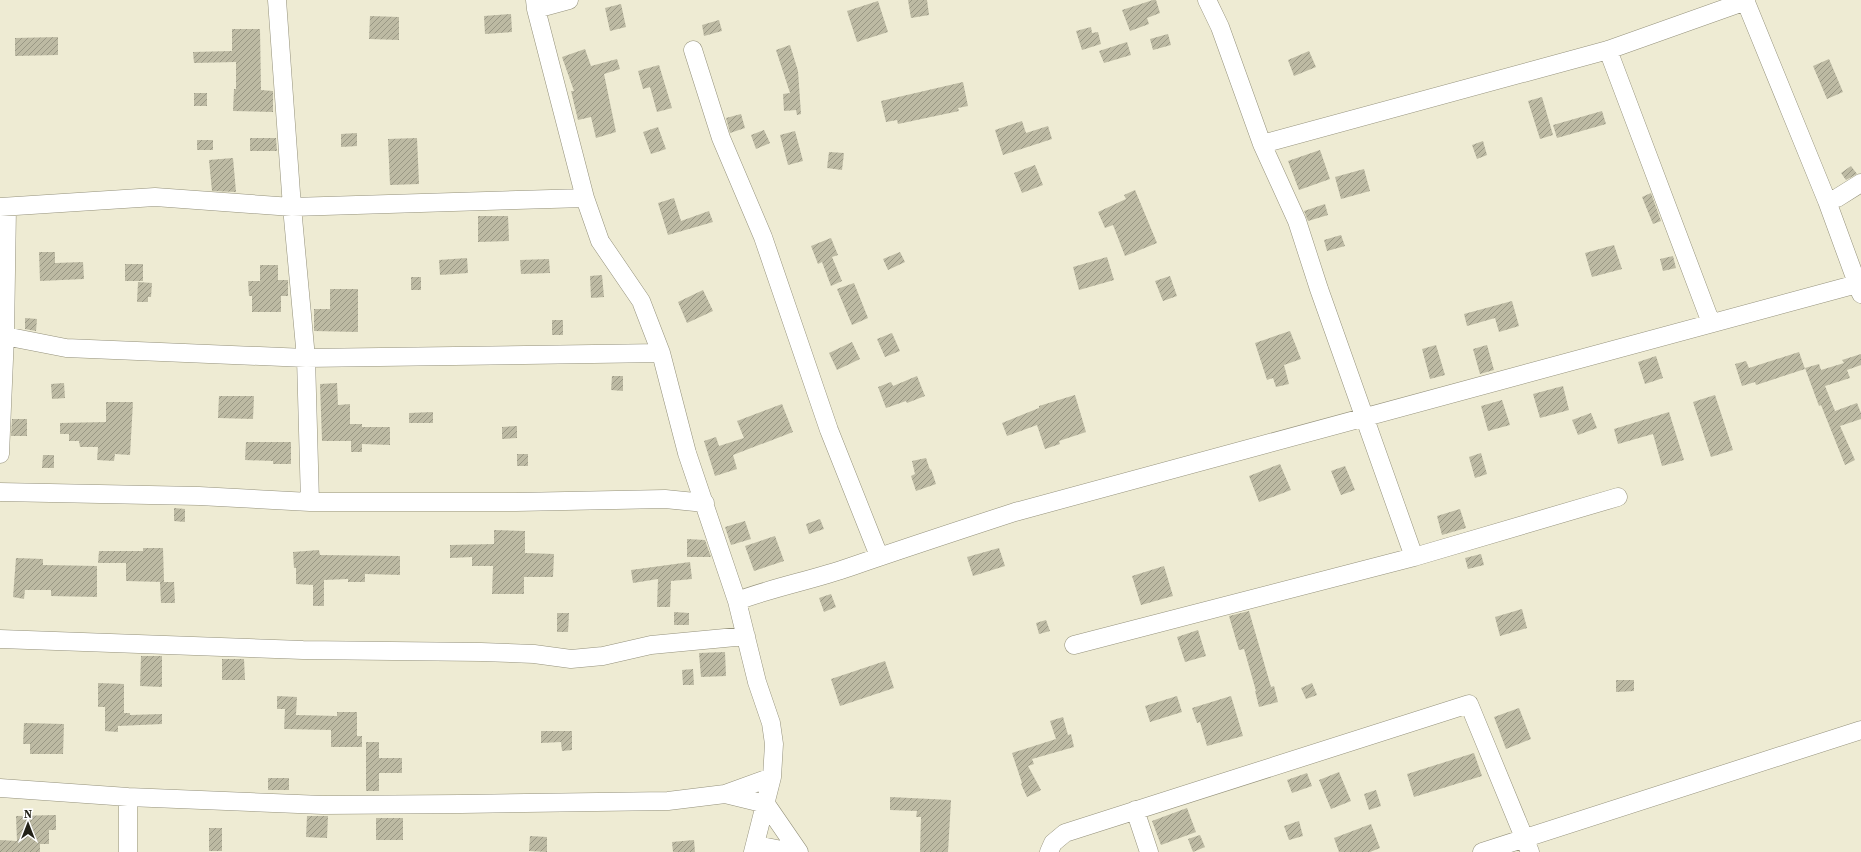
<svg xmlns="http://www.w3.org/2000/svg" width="1861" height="852" viewBox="0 0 1861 852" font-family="'Source Serif 4',serif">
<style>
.building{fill:url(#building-hatch)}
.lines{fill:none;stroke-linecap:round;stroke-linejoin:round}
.minor-casing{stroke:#94917b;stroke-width:19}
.minor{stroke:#fff;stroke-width:18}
</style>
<defs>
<pattern id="building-hatch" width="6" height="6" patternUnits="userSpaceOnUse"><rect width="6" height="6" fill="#bdbaa3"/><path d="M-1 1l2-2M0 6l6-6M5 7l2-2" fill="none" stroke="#999784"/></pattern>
</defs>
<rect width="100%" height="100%" fill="#eeebd3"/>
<path class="building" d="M908,0H927L929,15L911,18Z
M1153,0H1156L1160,13L1147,18L1149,24L1130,31L1122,10Z
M878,1L888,32L857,42L847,11Z
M621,4L626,27L610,31L605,8Z
M511,14L512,32L485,34L484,16Z
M370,16L399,17V40L369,39Z
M719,20L722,31L704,36L702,25Z
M1091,27L1092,33L1098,32L1101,44L1082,50L1076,31Z
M232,29H260L261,90L273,91V112L233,111L234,89H236V62L194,63L193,52L232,51Z
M1168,34L1171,45L1153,50L1150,39Z
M58,37V55L15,56V38Z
M1127,42L1131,55L1104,63L1099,51Z
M790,45L798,71L801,114L797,115L796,110L784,111L783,94L790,93L776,50Z
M585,49L591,66L617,59L620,69L604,74L616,132L596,138L591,117L578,120L571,91H574L562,57Z
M1309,51L1316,67L1294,76L1288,60Z
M1829,59L1843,92L1827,99L1813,66Z
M659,65L672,108L657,112L650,87L643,89L638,71Z
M963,82L968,106L958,108L959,111L898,124L897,120L886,122L881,101Z
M194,93H207V106H194Z
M1542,97L1553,135L1540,139L1528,101Z
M1602,111L1606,124L1557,138L1553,125Z
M741,114L745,128L730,133L726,118Z
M1022,121L1026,133L1048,126L1052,139L1003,155L995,130Z
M658,127L666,149L651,154L643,132Z
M764,130L770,143L756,149L751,135Z
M795,131L803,161L788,165L780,135Z
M357,133V146L341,147V134Z
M250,138H276L277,151H250Z
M417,138L419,184L390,185L388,139Z
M197,140H213V150H197Z
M1483,141L1487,155L1477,159L1472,145Z
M1320,150L1330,179L1299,190L1288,161Z
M829,152L844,153L842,170L827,168Z
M233,158L236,192L212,191L209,160Z
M1035,165L1043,185L1022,193L1014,173Z
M1851,166L1857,174L1846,180L1841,173Z
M1364,169L1370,191L1341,199L1335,177Z
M1135,190L1157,243L1125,256L1113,225L1105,228L1098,212L1126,199L1124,195Z
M1651,193L1661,221L1653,224L1642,197Z
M674,198L681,221L709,211L713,222L668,235L658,203Z
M1325,204L1328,215L1308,221L1304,211Z
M478,216H508L509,241L478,242Z
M1341,235L1345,246L1327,251L1324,240Z
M831,238L838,255L832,257L842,281L831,286L822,262L818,264L811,246Z
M1614,245L1622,269L1592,277L1585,253Z
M39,252H55V263L83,262L84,279L40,281Z
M900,252L905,262L888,270L883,259Z
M1673,256L1676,268L1663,271L1660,259Z
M1107,257L1114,280L1079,290L1073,267Z
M467,258L468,273L440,275L439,260Z
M549,259L550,273L521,274L520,260Z
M125,264H143V281H125Z
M260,265H278V280H288V296H281V312H252V296H249L248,281H260Z
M602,275L604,297L591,298L590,276Z
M1170,276L1177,296L1163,301L1155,281Z
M411,277H421V290H411Z
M138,282L152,283L151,297H148V302H137Z
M854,283L868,318L852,325L837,289Z
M330,289H358V332L314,331V309H330Z
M703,290L713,311L687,323L678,302Z
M1512,301L1519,326L1499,332L1495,318L1467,326L1464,314Z
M25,318L37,319L36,331L25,329Z
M552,320H563V335H552Z
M1290,331L1301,359L1284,365L1289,384L1276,387L1273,378L1267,380L1255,343Z
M892,333L900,351L885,357L877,339Z
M852,342L860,359L837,370L829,353Z
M1436,345L1445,375L1430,379L1422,349Z
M1487,345L1494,370L1480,374L1473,349Z
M1799,352L1805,369L1756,385L1755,382L1742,386L1735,364L1746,361L1749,368Z
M1861,354V365L1847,370L1850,378L1825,386L1835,411L1857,403L1861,413V419L1840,426L1855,460L1845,465L1821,405L1819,406L1805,368L1819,364L1821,370L1844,363L1842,360Z
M1656,356L1663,378L1645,384L1638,362Z
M612,376H623V391L611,390Z
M917,376L925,396L907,403L906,401L886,408L878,387L891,382L893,386Z
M64,383L65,398L52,399L51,384Z
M337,383L338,405L350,404V424H362V427H390V445L362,444V452H351V441H322L320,384Z
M1563,386L1569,410L1540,418L1533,394Z
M1075,395L1086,432L1059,441L1060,444L1045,449L1037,425L1007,436L1002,423L1039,408V406Z
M1715,395L1733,450L1711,457L1693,402Z
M219,396H254L253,419L218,418Z
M1502,400L1510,425L1488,431L1481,406Z
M106,402H133L130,455L115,454L114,461L97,460L98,447H80L79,441H69V434H60V423L106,422Z
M782,404L793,432L733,455L737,469L715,476L704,441L716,437L719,446L744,438L737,421Z
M433,412V423H409V413Z
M1669,412L1684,460L1662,466L1653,434L1618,444L1614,429Z
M1591,413L1597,428L1578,435L1572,420Z
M12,419H27V436H11Z
M517,426V438L502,439V427Z
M246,442H291V464H273V461L245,460Z
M1481,453L1487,474L1475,478L1469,457Z
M517,454H528V466H517Z
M43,455H54V468H42Z
M926,458L930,470L931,469L936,484L916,491L911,476L915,474L912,461Z
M1280,464L1291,490L1259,502L1249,476Z
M1345,466L1355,490L1341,495L1331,471Z
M174,508L185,509V522L174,521Z
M1460,509L1466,528L1442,535L1437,516Z
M820,519L824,529L809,534L806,524Z
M745,521L751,539L731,545L725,527Z
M494,530L525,531V553L554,554L553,577H524V594H492L493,566H472V557L450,558V545L494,544Z
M775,536L784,561L754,571L745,546Z
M687,539L705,540L711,557H687Z
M143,548H163L164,582H174L175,603H161L160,582H163L126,581V563H98L99,551H143Z
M999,548L1005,566L973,576L967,557Z
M319,550L320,555L400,556V575L365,574V582H348V579L324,580V606H313V585L296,584V568H294L293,552Z
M1481,554L1484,565L1468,569L1465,558Z
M16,558L43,559V565L97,566V597L51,596V590H25L24,599L13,597Z
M690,562L692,579L671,581L670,607H657L658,579L633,583L631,570Z
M1164,566L1173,596L1141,605L1132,576Z
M831,594L836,607L824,612L819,598Z
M1522,609L1527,628L1500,636L1495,617Z
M1249,611L1271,687L1274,686L1278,702L1259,707L1255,691H1256L1244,649L1239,650L1229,616Z
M674,612L689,613V625H674Z
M557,613H569L568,632H557Z
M1046,620L1050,631L1039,634L1036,623Z
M1198,630L1206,656L1185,662L1177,637Z
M725,652L726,676L701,677L699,653Z
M141,656H162V687L140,686Z
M222,659H244L245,680H222Z
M885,661L894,688L840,706L831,679Z
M693,669L694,685H683L682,670Z
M1616,680H1634V691L1616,692Z
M98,683L124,684V713H130V715L162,714V724L118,726V732L105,731V707H98Z
M1312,683L1317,695L1306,699L1301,688Z
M277,696L297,697L296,715L337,716V712H357V736H362V747H331V730L284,729L285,709H277Z
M1177,696L1182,712L1150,722L1145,706Z
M1231,696L1243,736L1207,746L1200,722L1197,723L1192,708Z
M1519,708L1531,739L1506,749L1494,717Z
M1063,717L1068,735L1071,734L1074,747L1032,759L1034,764L1028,766L1041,790L1027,797L1021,784L1022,783L1012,753L1056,739L1050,721Z
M24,723L64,724L63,754H30V744H23Z
M541,731H572V750L562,751L561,742L541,743Z
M366,742H379V758H402V773H379V791H366Z
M1474,753L1482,776L1414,797L1407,774Z
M1339,772L1351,801L1331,809L1319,780Z
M1307,773L1312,786L1292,793L1287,780Z
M268,778H289V790H268Z
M1376,790L1381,806L1369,810L1364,794Z
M890,797L951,800L948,852H920L921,817H916L917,811L890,810Z
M1187,808L1196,832L1161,845L1152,821Z
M56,815V830H49V844H40V852H0V840L17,841L16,816Z
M307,816H328L327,838L306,837Z
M376,818H403V840H376Z
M1299,821L1303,836L1289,840L1284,826Z
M1371,824L1380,848L1370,852H1339L1334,838Z
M209,828H222V851H209Z
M1200,835L1205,847L1193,852L1188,839Z
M530,836L547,837V852L529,851Z
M694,840L695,852H673L672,842Z"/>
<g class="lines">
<g class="minor-casing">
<path id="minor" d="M277,0L292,207L306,358L310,502
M1207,0L1220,27L1262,144L1297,221L1319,289L1414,557
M1745,0L1827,201L1861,294
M536,9L569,0
M693,50L721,138L763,237L829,430L879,556
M1608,50L1711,323
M1262,144L1608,50L1746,1
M1827,201L1837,198L1861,183
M0,207L155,197L292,207L585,198
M0,335L66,348L306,358L661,353L641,301L600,241L585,198L536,9L535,0
M661,353L687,453L737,601
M0,454L5,335L7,207
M0,492L199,496L310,502H516L665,499L705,503
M0,639L303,650L481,652L534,654L571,659L603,656L651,645L746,636
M1074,645L1414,557L1618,497
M0,788L128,797L323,805L461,804L668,801L725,794L772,777
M725,794L766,804L799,852
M128,797V852
M1135,810L1149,852
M756,845L792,852
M753,852L772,777L774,744L771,723L757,682L737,601C774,587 813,580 850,567C905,548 960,530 1015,512L1857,284
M1049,852L1053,843L1065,833L1469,704L1530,852
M1482,852L1861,730"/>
</g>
<use href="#minor" class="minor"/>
</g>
<g transform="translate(28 824)" stroke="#ffffff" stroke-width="3" paint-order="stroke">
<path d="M0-3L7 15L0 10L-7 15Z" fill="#222118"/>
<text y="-6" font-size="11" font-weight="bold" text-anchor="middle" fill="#222118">N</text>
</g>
</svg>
